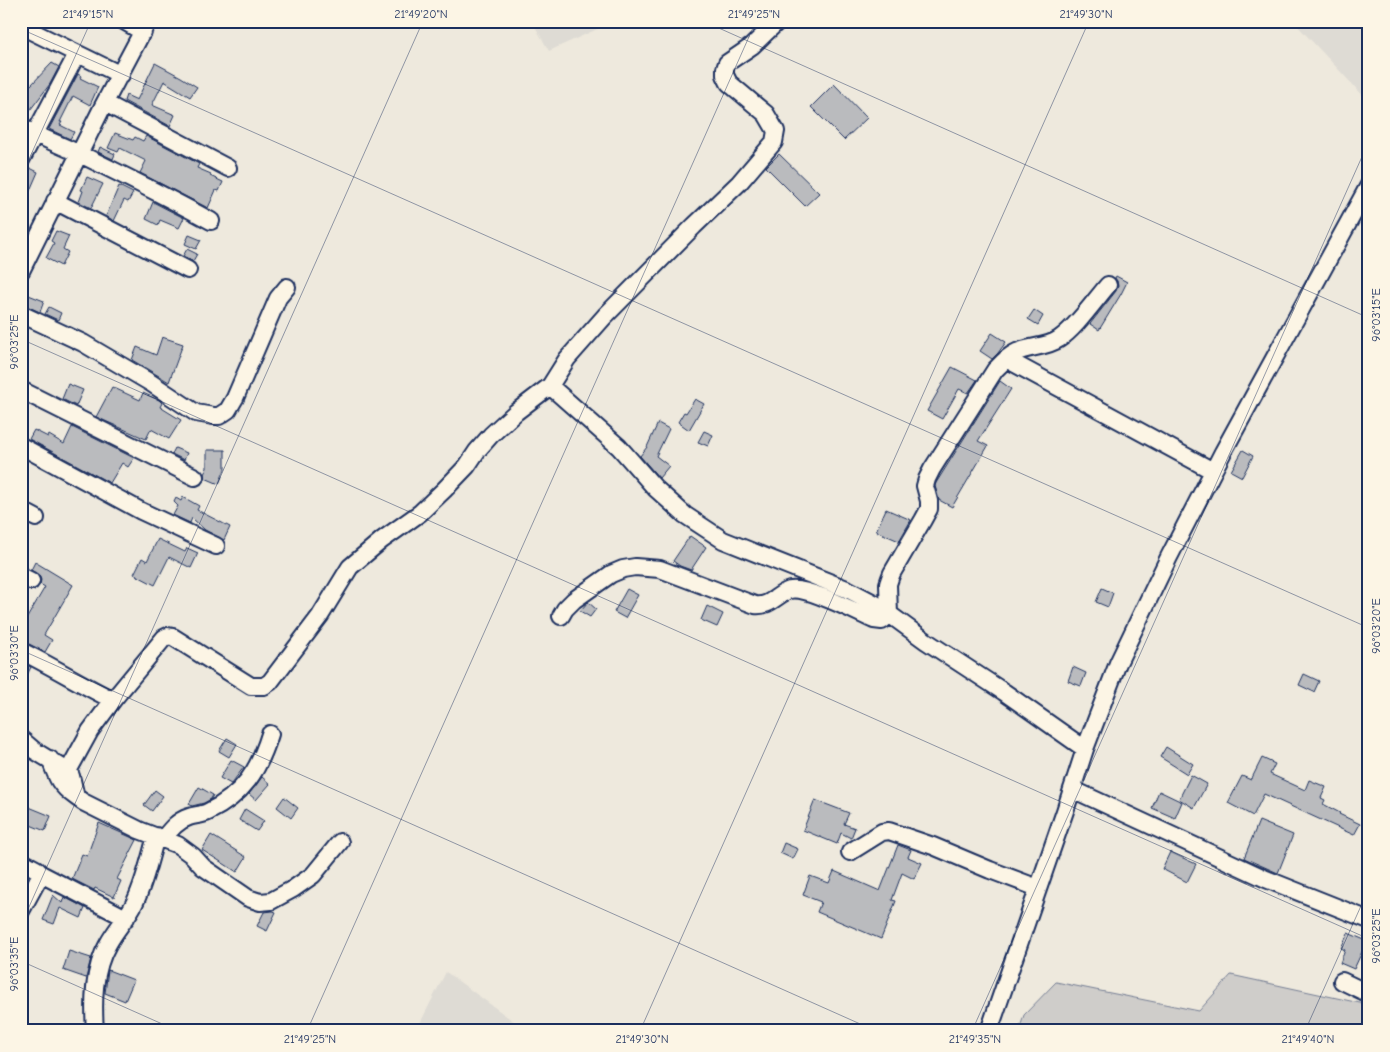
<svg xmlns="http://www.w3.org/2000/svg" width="1390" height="1052" viewBox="0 0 1390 1052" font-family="'Comic Neue',sans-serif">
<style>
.built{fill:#dedbd4}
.green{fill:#cfcdca;stroke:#757e94}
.building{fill:#babbbe;stroke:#1b2f5e}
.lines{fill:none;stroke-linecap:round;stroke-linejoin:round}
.minor-casing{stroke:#1b2f5e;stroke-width:20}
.minor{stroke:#fcf5e5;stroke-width:16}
.ticks{fill:none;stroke:#1b2f5e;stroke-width:1;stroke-opacity:0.45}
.neatline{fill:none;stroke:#1b2f5e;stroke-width:2}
.ticks-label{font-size:12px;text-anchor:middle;fill:#1b2f5e}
</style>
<rect width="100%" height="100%" fill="#eee9dd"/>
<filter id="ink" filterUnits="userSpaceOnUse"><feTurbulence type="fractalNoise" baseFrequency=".02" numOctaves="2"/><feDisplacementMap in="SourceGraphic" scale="10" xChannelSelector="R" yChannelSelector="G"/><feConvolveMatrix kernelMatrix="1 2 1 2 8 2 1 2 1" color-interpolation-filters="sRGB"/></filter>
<g filter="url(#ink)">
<path class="built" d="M532,21H615L549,51Z
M1293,21H1369V102Z
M446,972L527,1031H416Z"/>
<path class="green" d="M1231,975L1369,1005V1031H1019L1024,1015L1056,982L1199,1011Z"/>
<path class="building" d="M52,63L59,67L50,84L24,118L21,117V79L31,85Z
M155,63L181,77L197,87L190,97L164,81L152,105L175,115L170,126L124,101L126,95L137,100Z
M78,74L81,76L80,78L98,87L90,105L73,96L60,122H62L60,125L74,132L70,139L49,129Z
M834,84L867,118L844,140L811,107Z
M115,133L133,140L135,137L143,141L146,136L199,164L197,168L211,174L210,176L223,182L219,191L216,190L208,208L140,173L146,161L120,148L118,152L108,148Z
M100,147L115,154L113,159L98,152Z
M779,154L819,193L805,206L766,167Z
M28,167L38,172L21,211V173L23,170Z
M87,177L103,184L91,208L79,202L83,191L81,190Z
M119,186L133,193L128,202L124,200L114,221L106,216Z
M153,202L184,218L179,228L160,220L158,225L146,219Z
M56,231L69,236L63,249L68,252L61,266L46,258L54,243L51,241Z
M189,235L201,240L196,249L185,244Z
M187,249L197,254L193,261L183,256Z
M1116,276L1127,282L1121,294L1099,330L1090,324L1116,291L1118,286L1117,281L1115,278Z
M26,294L44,301L40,312L22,304Z
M49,307L61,313L58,320L45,314Z
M1034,310L1043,316L1038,325L1028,319Z
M992,333L1006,342L998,353L992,359L980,351Z
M162,337L183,344L169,382L132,360L137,347L156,355Z
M952,367L977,380L968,393L959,389L942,419L927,411Z
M1000,381L1011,389L978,441L988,446L952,507L939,500L935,486L936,483Z
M68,384L83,390L76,406L62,399Z
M112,387L140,400L143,393L159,400L162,403L160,407L181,420L169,439L151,429L146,439L96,417Z
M695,399L704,404L689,430L678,422L684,412L686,413Z
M658,423L669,429L656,456L669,466L659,478L640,456L647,447Z
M72,427L134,458L128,467L122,463L110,483L29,439L34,430L48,437L49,435L64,444Z
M704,431L713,435L708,446L698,442Z
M175,448L187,453L184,460L172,454Z
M207,450H225V469L219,484L205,478L204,474L207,468Z
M1243,450L1253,456L1242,477L1231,471Z
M183,497L199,506L197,510L230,527L224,540L205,530L192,518L190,523L173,515L178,506L174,502L176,498L181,501Z
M886,509L911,520L899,541L876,531Z
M690,536L706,547L691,570L680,566L673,561Z
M158,539L185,552L187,548L198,553L191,568L169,557L155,585L134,574L142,558L147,561Z
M35,562L73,585L44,635L52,640L45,652L27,643V639L21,636V628L45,587L40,584L41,580L39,575L31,570Z
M1102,588L1113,593L1108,607L1096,602Z
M627,589L638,595L625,618L614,612Z
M588,602L596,609L590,617L580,611Z
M707,606L723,614L717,627L701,620Z
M21,662L31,667L21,687Z
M1073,667L1086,673L1081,686L1068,681Z
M1304,674L1319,681L1314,692L1299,685Z
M227,738L237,744L229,757L219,751Z
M1166,747L1193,764L1187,774L1160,757Z
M1262,758L1275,764L1270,774L1305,790L1309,780L1326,787L1321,798L1325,800L1323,804L1340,813L1339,814L1360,824L1354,835L1264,794L1253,816L1228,803L1242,776L1251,780Z
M231,760L244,767L231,784L220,778Z
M1191,775L1207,784L1194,808L1179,799Z
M262,777L270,784L256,800L249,794Z
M199,787L213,795L211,799L204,803L192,806L189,804Z
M155,790L163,796L152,811L144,805Z
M1159,791L1182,802L1175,818L1152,808Z
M284,797L298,808L291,818L277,807Z
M815,800L849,813L844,824L855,828L851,838L841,833L837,844L803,830Z
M29,807L51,816L45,831L23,822Z
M245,809L264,821L257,831L239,820Z
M1259,821L1293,835L1278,873L1244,858Z
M99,823L137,840L117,879L121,881L114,897L95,888L94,890L72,879L82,854L87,856Z
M211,835L246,857L237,872L202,850Z
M784,843L798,849L793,859L780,853Z
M898,845L911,850L908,857L922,863L914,879L902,873L892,900L896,901L881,939L817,912L821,902L803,895L810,876L829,883L834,871L880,891Z
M1170,852L1196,864L1187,882L1162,869Z
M53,895L62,903L64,897L85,908L81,918L60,908L54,924L43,920Z
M273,911L276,912L267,931L257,926L264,912Z
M1348,933L1367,941L1354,969L1340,963L1345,950L1341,948Z
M69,951L91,958L86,978L63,970Z
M108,970L134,980L125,1001L105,993Z"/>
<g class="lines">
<g class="minor-casing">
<path id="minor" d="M124,21L143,32
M21,26L121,75
M105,103L228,168
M21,127C42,138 63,146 84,156C127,177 169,198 211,221
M21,160L77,54
M55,201L188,270
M21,271L103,106L148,21
M21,314L83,343L151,383L196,413L213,416H219L228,410L235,398L278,298L287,287
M1006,359L1213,471
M550,386L619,447L655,488L685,515L723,540L849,590L874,603L926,641L1004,692L1085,749
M21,390L195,477
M21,446L141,511L216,546
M21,510L36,518
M21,576L31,581
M561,616L565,609L574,600L611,574L623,569L635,567L660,569L755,605C770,607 777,594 790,590C807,586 856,612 874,620L882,621L889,615L888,584L890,578L892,573L923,520L929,509V501L925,486L927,479L932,469L995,370C1001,364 1007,357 1015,353C1028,346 1046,348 1059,339C1075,329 1095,300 1108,285
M21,651C52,666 82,685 113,700
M21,739L35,751L63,768L71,776L76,797L83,802L139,830L178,845L193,856L203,867L248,898L260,902L271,901L293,889L313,875L340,842
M50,759C57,778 59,785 76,797
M67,773L90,731L113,700L164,638L168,636L173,637L251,686H264L270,682L320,616L350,567L382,540L420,513L444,490L467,466L477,451L491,435L516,412L550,386L567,359L605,316L694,226L739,183L774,142L776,131L766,114L729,83L725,75V69L727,63L752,46L778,21
M1072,789L1266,879L1369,920
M163,839C171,829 177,821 189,817C195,815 202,815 208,812C243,795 259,770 270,734
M850,852L882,832L889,831L933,846L990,870L1038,888
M21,861L36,869L41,874L21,911
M41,874L126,918
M1342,981L1369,994
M95,1031C93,1002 93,970 108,944C116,929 128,917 135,902C145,881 150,858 156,836
M989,1031L1065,811L1085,749L1118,663L1169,557L1223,452L1369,185"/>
</g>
<use href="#minor" class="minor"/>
</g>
</g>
<path class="ticks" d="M703,21L1369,318M21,29L1369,628M21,177L91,21M21,339L1369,939M21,650L876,1031M21,925L423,21M21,961L178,1031M307,1031L756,21M640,1031L1089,21M972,1031L1369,141M1305,1031L1369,888"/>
<rect width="1390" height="1052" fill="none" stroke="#fcf5e5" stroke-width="55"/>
<rect x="28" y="28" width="1334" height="996" class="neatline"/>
<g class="ticks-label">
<text x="88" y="18">21°49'15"N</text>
<text x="421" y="18">21°49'20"N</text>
<text x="754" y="18">21°49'25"N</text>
<text x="1086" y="18">21°49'30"N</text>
<text transform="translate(1376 315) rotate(-90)" y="4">96°03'15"E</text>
<text transform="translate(14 342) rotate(-90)" y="4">96°03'25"E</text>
<text transform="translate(1376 626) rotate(-90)" y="4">96°03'20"E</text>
<text transform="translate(14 653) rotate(-90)" y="4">96°03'30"E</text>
<text transform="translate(1376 936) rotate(-90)" y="4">96°03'25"E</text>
<text transform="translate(14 964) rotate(-90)" y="4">96°03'35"E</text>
<text x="310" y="1043">21°49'25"N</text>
<text x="642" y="1043">21°49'30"N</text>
<text x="975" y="1043">21°49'35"N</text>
<text x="1308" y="1043">21°49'40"N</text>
</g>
</svg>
